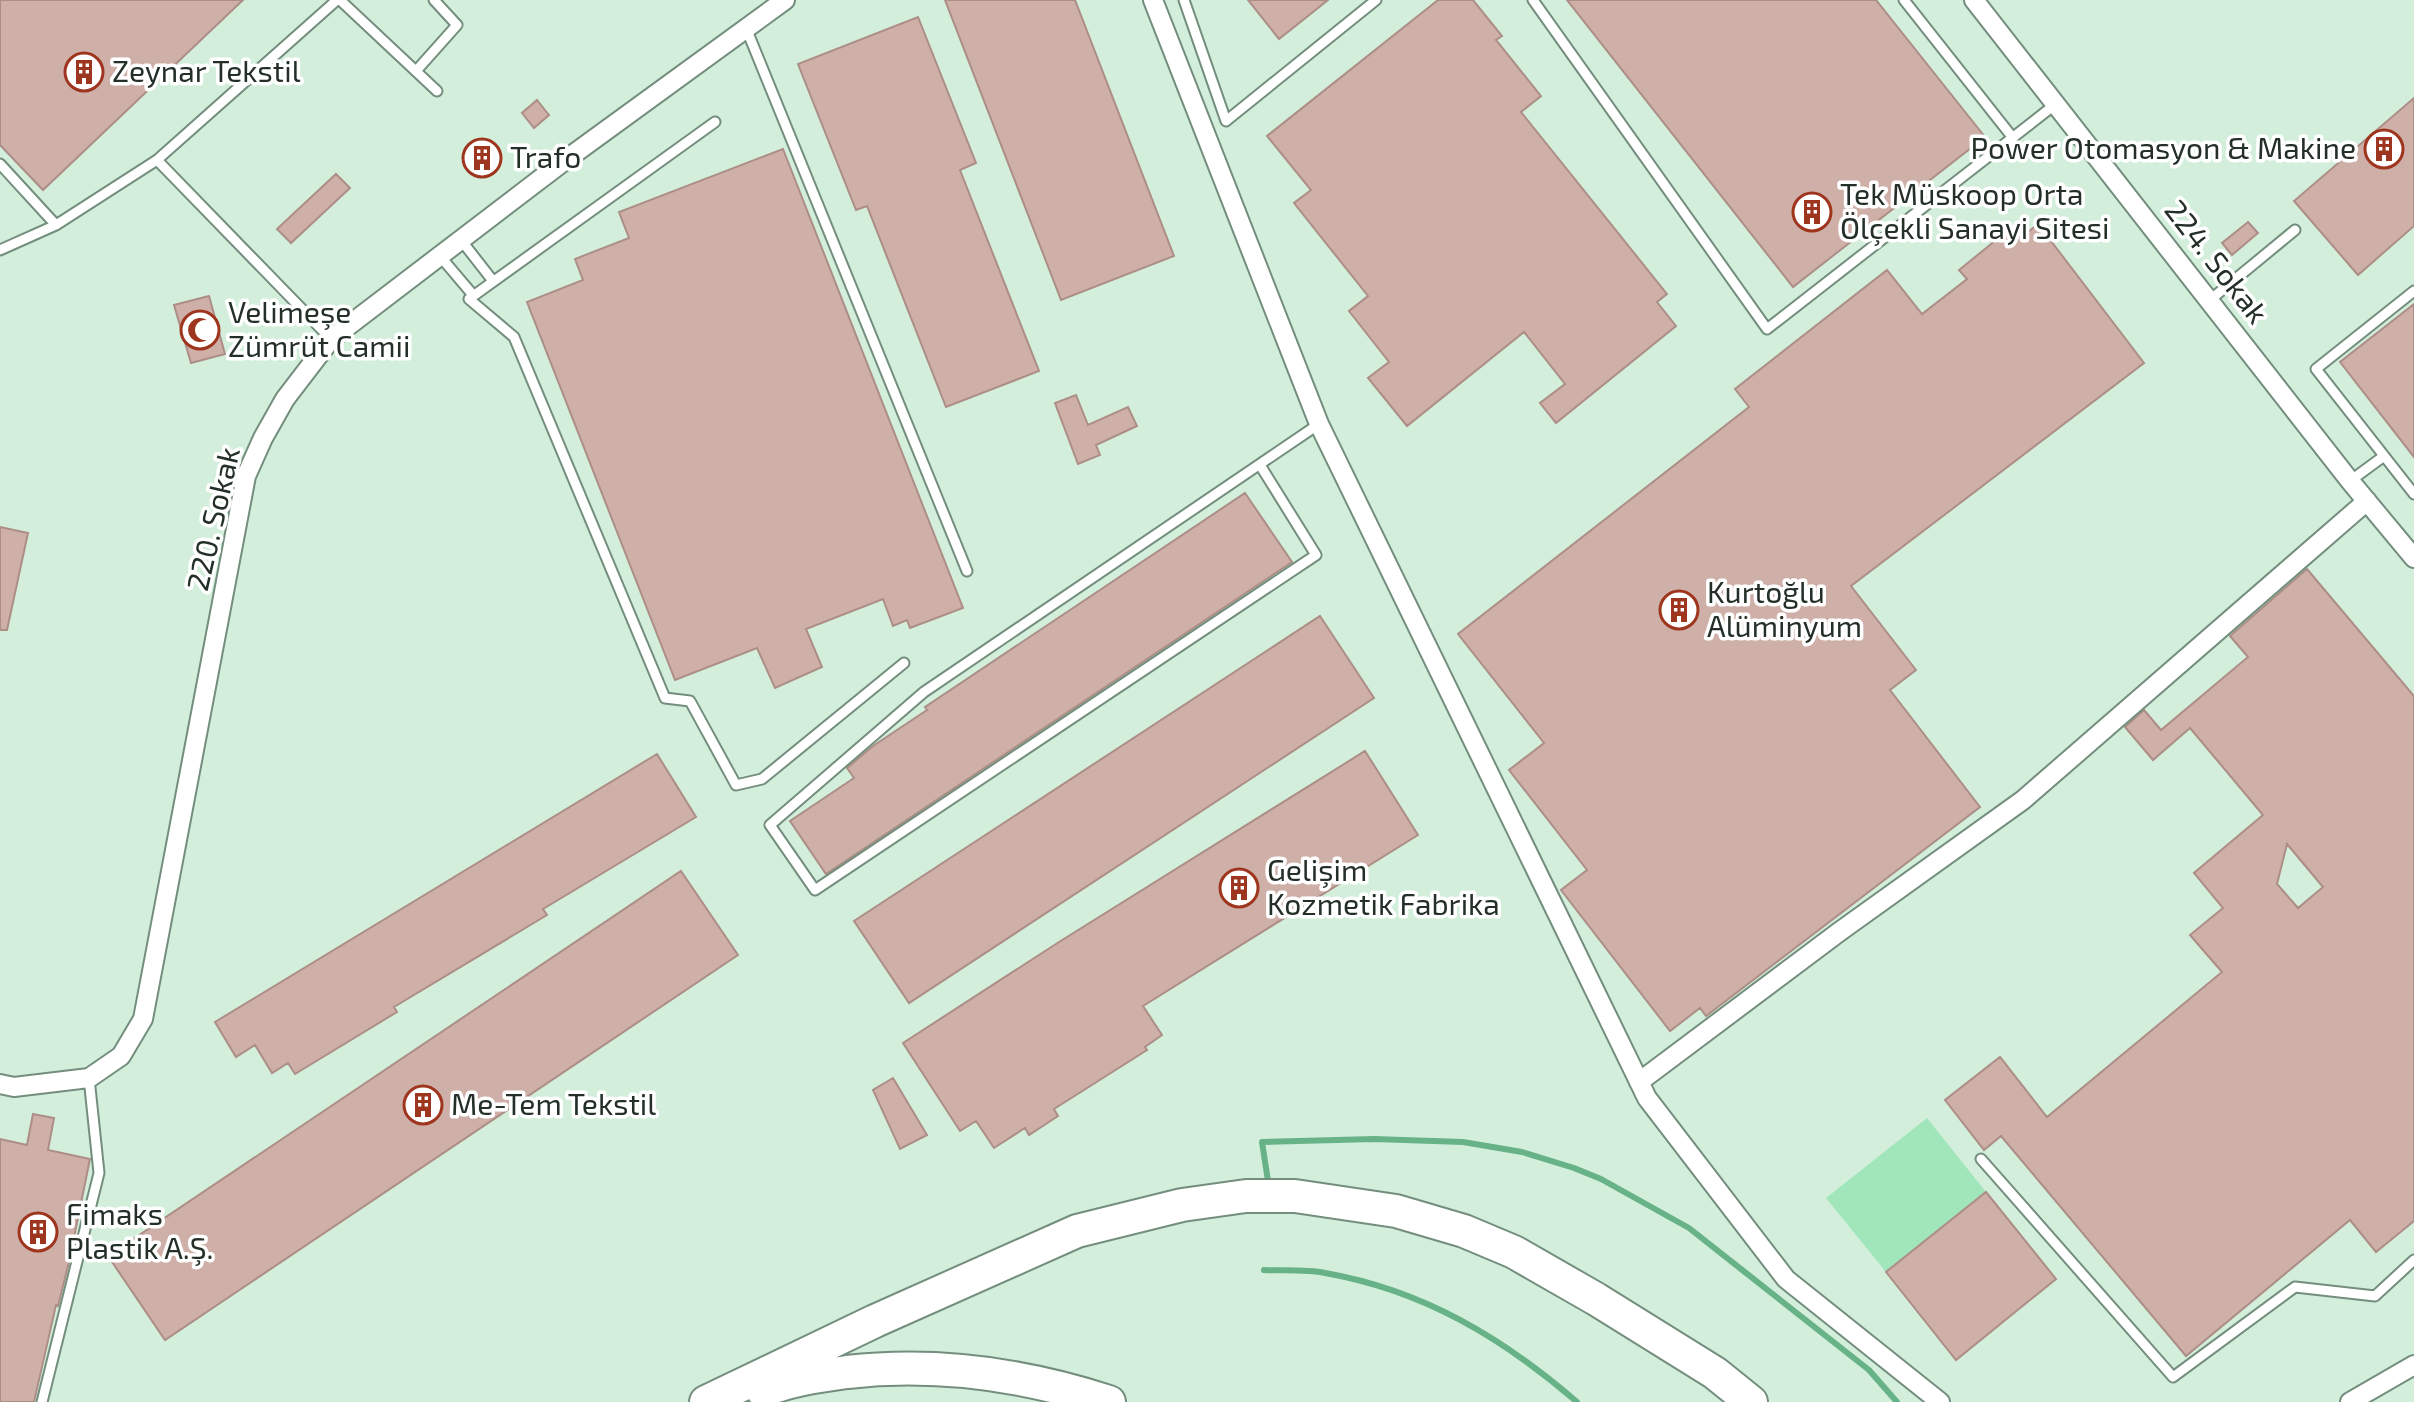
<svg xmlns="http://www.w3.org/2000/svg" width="2414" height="1402" viewBox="0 0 2414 1402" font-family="'Exo 2',sans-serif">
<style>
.pitch{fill:#a1e6bb}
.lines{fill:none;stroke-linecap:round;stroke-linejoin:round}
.stream{stroke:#67b286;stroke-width:6}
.building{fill:#cfb0a8;stroke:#ac8e86;stroke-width:2;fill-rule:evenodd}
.service-casing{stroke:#748e7d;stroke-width:13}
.minor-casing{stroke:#748e7d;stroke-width:22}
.motorway-casing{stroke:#748e7d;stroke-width:36}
.service{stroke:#fff;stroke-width:9}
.minor{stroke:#fff;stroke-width:18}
.motorway{stroke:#fff;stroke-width:32}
.labels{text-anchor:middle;stroke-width:7;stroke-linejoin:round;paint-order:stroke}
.poi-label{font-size:30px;fill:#242f28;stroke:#fff;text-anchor:start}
.street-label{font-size:30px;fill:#242f28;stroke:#fff}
</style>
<rect width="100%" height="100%" fill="#d3efdc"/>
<path class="pitch" d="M1927,1118L1986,1192L1886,1272L1826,1198Z"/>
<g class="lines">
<path class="stream" d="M1268,1181L1262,1142L1374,1139L1463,1142L1522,1152L1574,1168L1601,1179L1689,1228L1869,1370L1897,1402
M1264,1270C1284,1271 1306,1269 1325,1273C1423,1290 1503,1338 1577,1402"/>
</g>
<path class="building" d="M0,0H243L43,190L0,145Z
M945,0H1075L1174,256L1061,300Z
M1248,0H1328L1279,39Z
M1438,0H1473L1502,36L1496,40L1541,96L1521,112L1667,294L1657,302L1676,326L1556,423L1540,403L1565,384L1524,332L1407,426L1368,378L1389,362L1349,311L1368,296L1294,203L1311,190L1267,136Z
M1567,0H1876L1985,137L1793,287Z
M918,17L976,163L960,170L1039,371L946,407L867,206L856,210L798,64Z
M2414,98V226L2358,275L2294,201Z
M537,100L549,115L534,128L522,113Z
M486,141L500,157L478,175L464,158Z
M783,149L963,608L910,628L907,620L893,626L883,599L806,629L822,667L775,688L757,648L675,680L527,302L583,280L575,259L629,238L619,212Z
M336,174L350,188L291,243L277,229Z
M2248,222L2258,233L2232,255L2222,243Z
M2038,224L2144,363L1851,586L1916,670L1890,690L1980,807L1706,1016L1700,1008L1670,1031L1561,890L1587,870L1509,770L1544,743L1458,634L1749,407L1735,389L1887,270L1922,314L1967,279L1959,270L2011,228L2023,236Z
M209,296L225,354L191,363L174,305Z
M2414,304V457L2340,362Z
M1076,395L1088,425L1128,407L1137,426L1096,445L1100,455L1078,464L1055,403Z
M1245,493L1292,562L826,874L790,821L854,778L847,768L873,746L927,710L925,707Z
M0,527L28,533L7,630H0Z
M2307,569L2414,696V1221L2376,1252L2350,1220L2186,1356L2001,1136L1984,1150L1945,1100L2000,1057L2047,1117L2222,972L2190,935L2223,908L2194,873L2263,815L2190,728L2153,760L2125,727L2144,710L2161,730L2248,657L2230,636ZM2287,844L2323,887L2298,908L2277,884Z
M1320,616L1374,698L909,1003L854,921Z
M1365,751L1418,835L1143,1006L1162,1035L1145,1047L1147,1050L1054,1109L1058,1116L1029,1135L1025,1128L994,1148L976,1121L960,1131L903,1043L1059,942Z
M657,754L696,817L543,909L547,915L394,1007L397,1012L295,1074L288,1063L272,1073L255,1045L236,1057L215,1022Z
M681,871L738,955L165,1340L108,1256Z
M893,1078L927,1135L900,1149L873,1090Z
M33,1114L54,1118L48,1150L90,1159L69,1262L58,1306L56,1305L34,1402H0V1139L27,1145Z
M1986,1192L2056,1279L1956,1360L1886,1272Z"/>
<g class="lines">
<g class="service-casing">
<path id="service" d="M340,0L437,91
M1184,0L1226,121L1376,0
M1533,0L1767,329L2057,103
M1904,0L2013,138
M746,28L967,571
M416,71L457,25L434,0
M715,122L469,299L514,337L665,698L690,701L736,785L762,779L904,663
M157,160L331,339
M0,164L56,225L0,250
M56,225L157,160L337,0
M461,240L493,281
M440,256L473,295
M2414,291L2316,369L2414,494
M2210,300L2295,230
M1260,465L1316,555L815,890L770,825L924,692L1319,424
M2350,481L2384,456
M1981,1159L2173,1377L2295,1287L2375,1296L2414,1260
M42,1402L99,1173L89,1078"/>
</g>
<g class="minor-casing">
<path id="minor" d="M1153,0L1319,424L1647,1098L1786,1279L1940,1402
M1974,0L2350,481L2414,558
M1639,1082L1839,932L2023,800L2367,501
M0,1084L14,1087L89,1078L121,1056L143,1019L246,476L263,438L285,399L331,339L564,161L785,0
M2350,1402L2414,1365"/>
</g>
<g class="motorway-casing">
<path id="motorway" d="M763,1391C789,1380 818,1376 847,1372C937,1362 1023,1374 1109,1402
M706,1402L875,1321L1077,1231L1182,1205L1246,1196H1295L1396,1211L1464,1231L1514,1252L1596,1299L1715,1373L1751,1402"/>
</g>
<use href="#service" class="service"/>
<use href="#minor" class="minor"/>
<use href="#motorway" class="motorway"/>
</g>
<defs>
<g id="building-ring" transform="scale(2)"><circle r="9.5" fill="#fff" stroke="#9e351e" stroke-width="1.5"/><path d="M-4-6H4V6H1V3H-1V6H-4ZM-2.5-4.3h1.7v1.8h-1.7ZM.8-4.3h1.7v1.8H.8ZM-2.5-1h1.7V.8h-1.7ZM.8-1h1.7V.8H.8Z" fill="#9e351e"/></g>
<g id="mosque-ring" transform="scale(2)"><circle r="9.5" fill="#fff" stroke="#9e351e" stroke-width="1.5"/><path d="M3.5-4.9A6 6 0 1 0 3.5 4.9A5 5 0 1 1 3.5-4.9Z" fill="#9e351e"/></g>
</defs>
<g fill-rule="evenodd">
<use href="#building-ring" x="84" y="72"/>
<use href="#building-ring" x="2384" y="149"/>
<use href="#building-ring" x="482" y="158"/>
<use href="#building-ring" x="1812" y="212"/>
<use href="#mosque-ring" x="200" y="330"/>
<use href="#building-ring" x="1679" y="610"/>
<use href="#building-ring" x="1239" y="888"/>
<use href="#building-ring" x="423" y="1105"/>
<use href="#building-ring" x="38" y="1232"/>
</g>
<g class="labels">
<g class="poi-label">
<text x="112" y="82">Zeynar Tekstil</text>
<text x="2356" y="159" text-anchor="end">Power Otomasyon &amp; Makine</text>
<text x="510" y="168">Trafo</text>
<text x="1840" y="205">Tek Müskoop Orta<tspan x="1840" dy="34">Ölçekli Sanayi Sitesi</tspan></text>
<text x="228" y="323">Velimeşe<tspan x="228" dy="34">Zümrüt Camii</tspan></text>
<text x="1707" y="603">Kurtoğlu<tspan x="1707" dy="34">Alüminyum</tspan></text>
<text x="1267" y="881">Gelişim<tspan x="1267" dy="34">Kozmetik Fabrika</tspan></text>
<text x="451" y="1115">Me-Tem Tekstil</text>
<text x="66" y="1225">Fimaks<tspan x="66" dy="34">Plastik A.Ş.</tspan></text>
</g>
<g class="street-label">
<text transform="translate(2216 262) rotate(52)" y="10">224. Sokak</text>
<text transform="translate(214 519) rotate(-77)" y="10">220. Sokak</text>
</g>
</g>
</svg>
